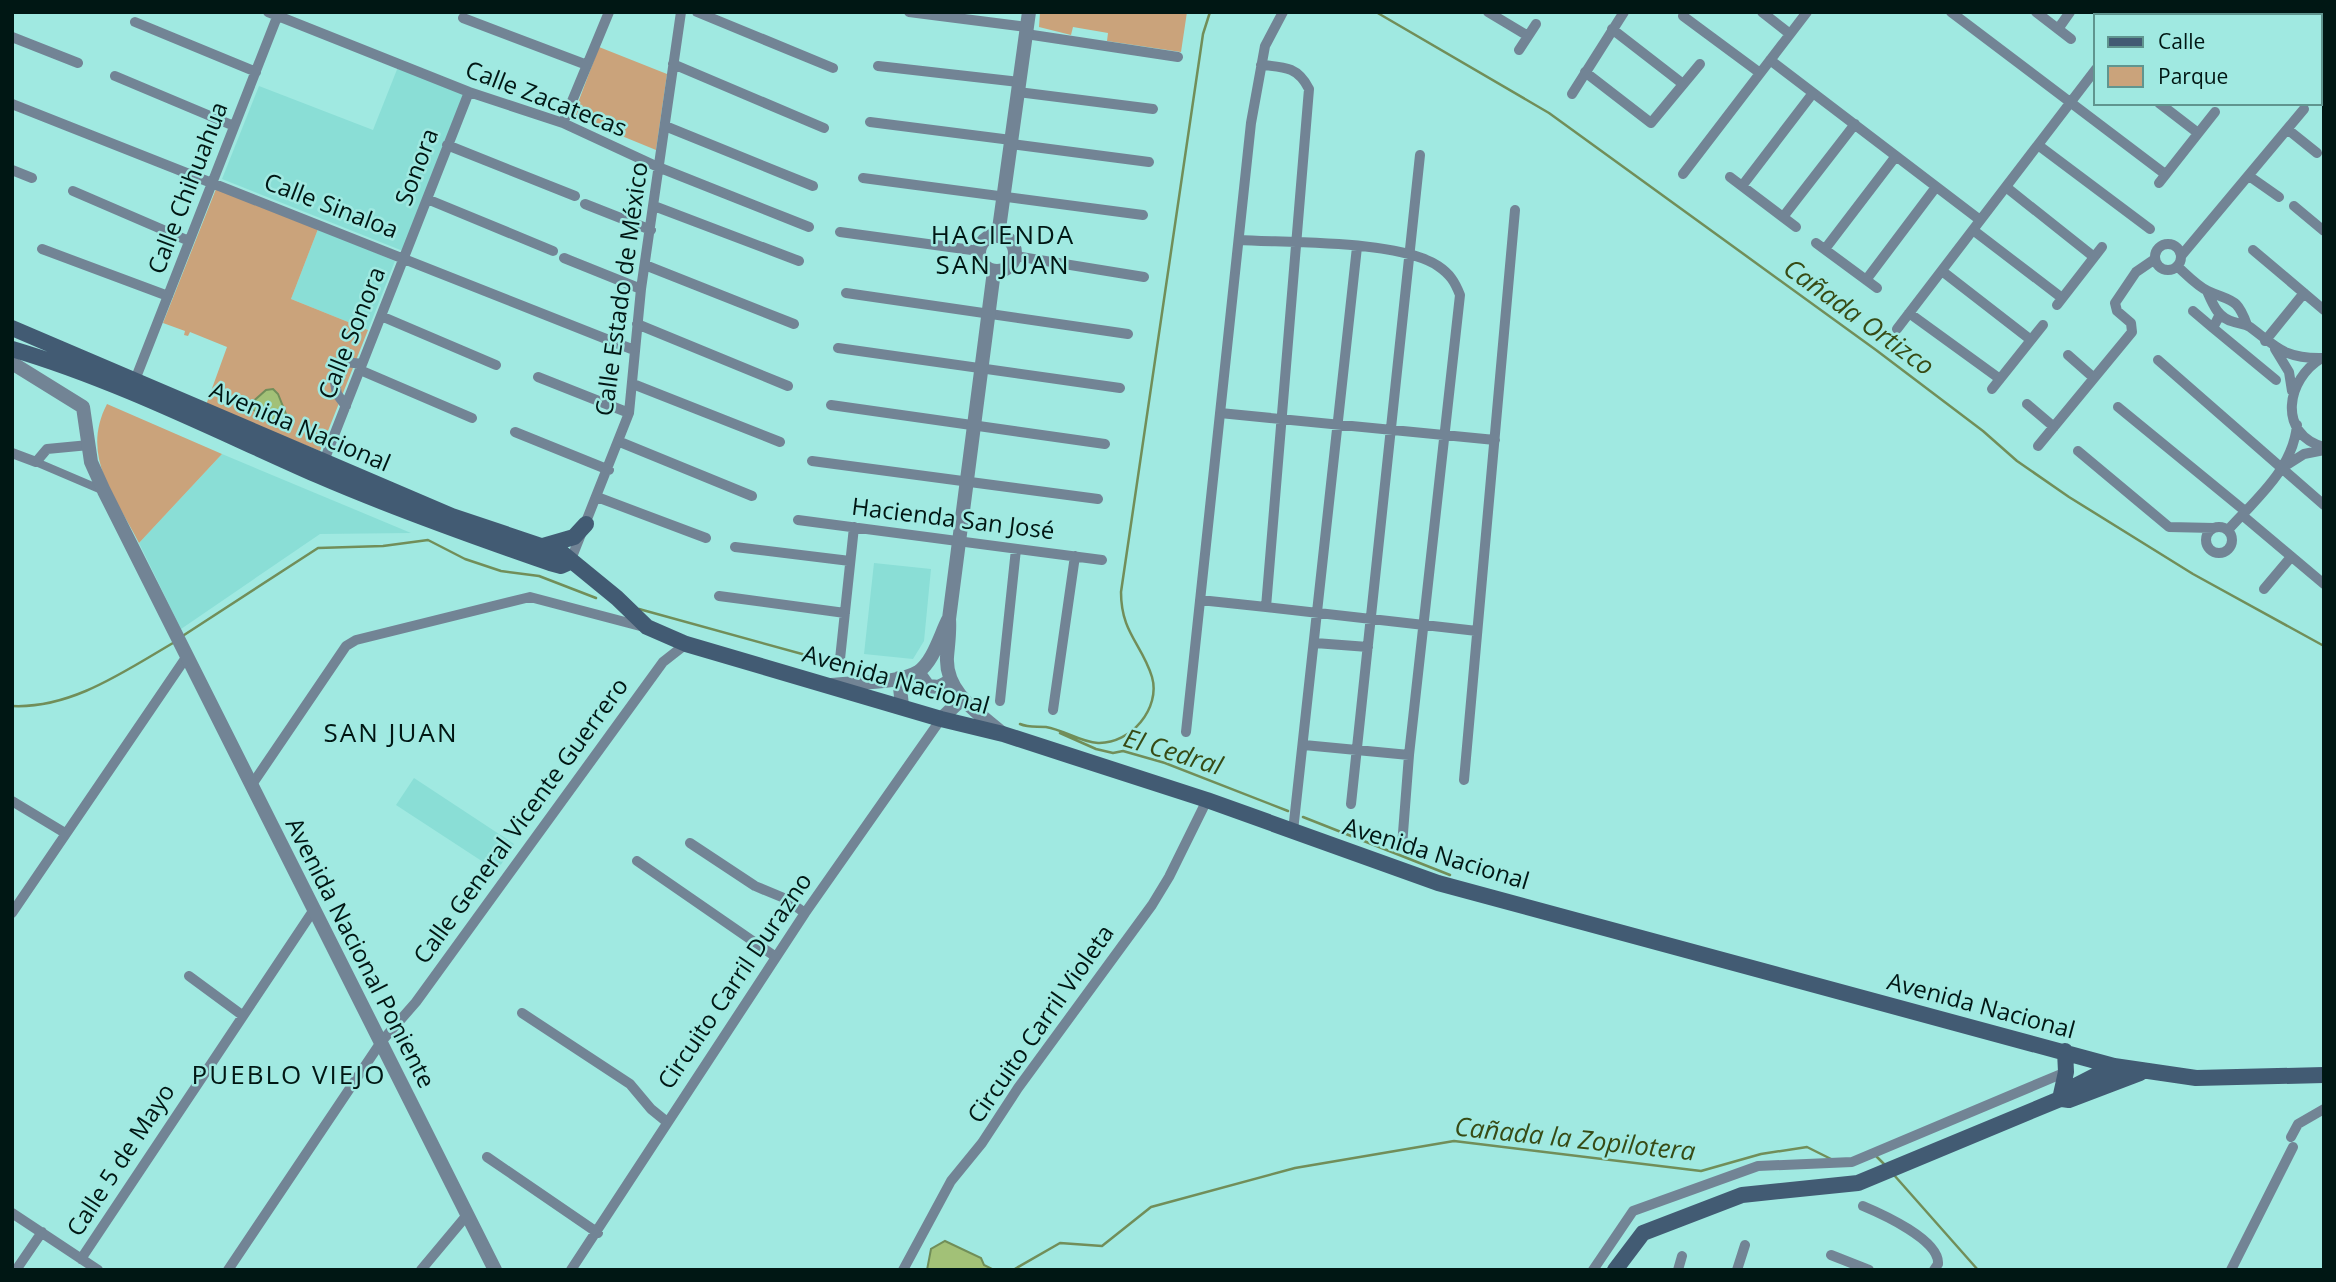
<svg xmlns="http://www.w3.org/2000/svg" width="2336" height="1282" viewBox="0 0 2336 1282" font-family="'Open Sans',sans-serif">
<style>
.built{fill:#8aded6}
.green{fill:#caa37b}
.water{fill:#a2c177;stroke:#718e59;stroke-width:2}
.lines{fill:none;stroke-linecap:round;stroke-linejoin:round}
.stream{stroke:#718e59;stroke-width:2.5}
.pedestrian{stroke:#728495;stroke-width:8}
.minor{stroke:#728495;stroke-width:10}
.tertiary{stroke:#728495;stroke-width:14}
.secondary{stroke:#425b73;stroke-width:16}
.labels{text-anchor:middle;stroke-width:5;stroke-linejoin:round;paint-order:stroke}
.street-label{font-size:24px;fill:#001714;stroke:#a0e9e1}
.neighbourhood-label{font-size:26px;letter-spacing:2px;fill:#001714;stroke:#a0e9e1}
.water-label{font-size:26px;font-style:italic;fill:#374b15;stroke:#a0e9e1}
</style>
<rect width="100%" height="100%" fill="#a0e9e1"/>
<path class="built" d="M398,67L464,93L403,251L222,179L259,86L373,130Z
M318,229L395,261L368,330L291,299Z
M222,454L411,533L320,534L181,629L139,543Z
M874,563L931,569L924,641L913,659L864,654Z
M414,778L514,844L497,871L396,805Z"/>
<path class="green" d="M1040,12H1187L1181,52L1107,41L1108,33L1073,27L1071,35L1039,27Z
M599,47L667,74L656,150L573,116Z
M216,189L318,229L291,299L368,330L320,451L206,405L227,347L190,332L188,336L184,335L185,331L163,323Z
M107,404L222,454L139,543C115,496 80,456 107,404Z"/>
<path class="water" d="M273,389L278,394L286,414L283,422L275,425L248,406L266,390Z
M945,1241L981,1258L984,1265L994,1270H927L931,1249Z"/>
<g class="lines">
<path class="stream" d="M1376,12L1549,113L1876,350L1983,431L2017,461L2069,497L2193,574L2324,646
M639,609L813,657L842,672
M181,637L318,548L383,546L428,540L465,559L501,571L539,576L596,598
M12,706C71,709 125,671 173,643
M1020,724C1029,728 1037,726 1046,727C1064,730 1080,742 1098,743C1131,744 1161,708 1152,677C1142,644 1121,633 1121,592L1203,34L1210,12
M1060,733L1096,749L1113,753L1123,751L1165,763L1288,811
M1303,817L1450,875
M1875,1155L1885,1165
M1894,1175L1978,1270
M1013,1270L1060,1243L1102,1246L1151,1207L1295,1168L1454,1141L1701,1171L1761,1154L1807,1147L1831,1159"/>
<path class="pedestrian" d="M36,462L104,491"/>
<path class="minor" d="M268,12L469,92L563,123L658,167L809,227
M697,12L833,68
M909,12L1027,27
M1488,12L1528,36
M1762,12L1790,34
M1951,12L2165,174
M2036,12L2071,39
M2210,12L2215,16
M1683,16L1760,73
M2137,16L2140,12
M463,18L587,65
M135,22L256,72
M1612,29L1683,84
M2058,29L2070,12
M1026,34L1178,57
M12,37L78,63
M1519,50L1536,24
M1770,60L1980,220
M673,64L824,128
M878,66L1019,82
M1585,72L1651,123L1700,64
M115,76L234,126
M1018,92L1153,109
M1572,94L1624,12
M2159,103L2198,133
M12,104L634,350
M870,122L1011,140
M563,123L609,12
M665,126L813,186
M2287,129L2317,153
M1011,144L1149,162
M447,145L575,196
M2038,145L2150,229
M12,170L32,178
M1683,174L1807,12
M2249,176L2279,197
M1730,177L1796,227
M863,178L1143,215
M2159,183L2215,112
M1742,186L1813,93
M2006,187L2094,257
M73,191L189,241
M427,199L553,251
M585,204L651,230
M654,206L799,261
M2294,206L2324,231
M1783,217L1855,124
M1973,230L2062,298
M840,232L979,251
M1239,240C1287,243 1400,240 1438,266C1450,274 1455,282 1460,295L1409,755L1402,846
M1816,243L1877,288
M2155 257a13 13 0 1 1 26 0a13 13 0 1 1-26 0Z
M42,249L168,296
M1825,249L1896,156
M2253,250L2324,310
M1015,256L1144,277
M2181,256L2304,109
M564,258L641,289
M645,265L794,324
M2177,266C2186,274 2197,286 2208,291C2232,302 2237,297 2247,325
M1942,271L2031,340
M1866,280L1936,187
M2207,291C2213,305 2218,318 2234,322C2240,324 2245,324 2250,327C2278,348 2285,359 2323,358
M846,293L1128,334
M2057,305L2102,247
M2193,311L2213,328
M1909,313L2000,379
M2220,314L2213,328L2276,380
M381,316L496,365
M637,324L788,386
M1897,329L2096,69
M2265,341L2304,293
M838,348L1120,388
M2275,349L2289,372L2292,391
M2068,355L2094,378
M2322,358C2286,379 2277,434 2324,447
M2158,360L2324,505
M360,370L472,418
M538,377L629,413
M135,380L279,12
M633,384L780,442
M1992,389L2043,325
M2027,404L2054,427
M831,405L1105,444
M346,406L337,394L334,377L346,362L362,364
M2118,407L2245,511
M1220,413L1495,440
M515,432L609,470
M620,442L752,496
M2038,446L2132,332L2131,323L2117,311L2115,303L2136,272L2155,259
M2078,451L2169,527L2214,528
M12,453L36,462L47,449L89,445
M812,461L1098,499
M322,466L469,92
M2285,466L2304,454L2324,450
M597,497L706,538
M2242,515L2324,584
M798,520L1102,560
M2206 540a13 13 0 1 1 26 0a13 13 0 1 1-26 0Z
M2228,530C2256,499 2293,469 2297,425
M735,547L850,561
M570,562L629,413L641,289L681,12
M2264,589L2291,557
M719,596L845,613
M1200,600L1266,607L1309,89C1298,67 1285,67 1261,65
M1266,607L1477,631
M1315,643L1368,647
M840,659L854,527
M1000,701L1016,549
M1053,710L1075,556
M1186,732L1251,123L1265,46L1283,12
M1304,745L1409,755
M1464,780L1515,210
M251,786L346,646L356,640L530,597L644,627
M12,801L65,833
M1351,804L1420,155
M1293,831L1357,247
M690,843L755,886L784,898L805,913
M637,861L776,957
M12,913L187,656
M189,976L242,1015
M522,1013L630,1084L651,1109L667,1122
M2291,1137L2298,1124L2324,1109
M487,1157L598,1233
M1863,1206C1882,1214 1940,1240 1938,1264L1934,1270
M12,1213L98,1270
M1831,1255L1869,1270
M81,1259L313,911
M16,1270L42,1232
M228,1270L381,1042L416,1002L663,662L686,644
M421,1270L467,1215
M571,1270L805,913L941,719
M903,1270L951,1181L982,1143L1018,1088L1152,905L1169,877L1207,800
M1593,1270L1633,1211L1758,1166L1852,1162L2066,1072
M1678,1270L1682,1256
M1737,1270L1745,1245
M2231,1270L2293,1147"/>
<path class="tertiary" d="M2277,12L2281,16
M2320,58L2324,64
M2320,77L2324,80
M979 253a18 18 0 1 1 36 0a18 18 0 1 1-36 0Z
M998,236L1029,12
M994,271L949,619C950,633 948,644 947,657C945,693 979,713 1003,734
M12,363L83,407L91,462L104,491L495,1270
M918,672L928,686L939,687L950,681
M899,678L902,706
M831,685C853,682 899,684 918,672C933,662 940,636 948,620
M941,719L963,698"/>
<path class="secondary" d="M12,328L452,516L562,553L617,598L647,627L686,644L941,719L1003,734L1207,800L1438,883L2114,1066L2196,1078L2324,1075
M12,349C117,380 217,431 317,475C393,508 472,536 550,563L561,566L570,562
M543,546L574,537L586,524
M2060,1099L2066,1072L2065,1051
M2062,1099L2069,1100L2140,1073
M1615,1270L1643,1233L1742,1195L1858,1183L2060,1099L2073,1087L2114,1066"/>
</g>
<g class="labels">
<g class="street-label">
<text transform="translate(546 99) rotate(21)" y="8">Calle Zacatecas</text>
<text transform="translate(417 167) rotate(-69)" y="8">Sonora</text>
<text transform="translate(188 188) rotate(-69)" y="8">Calle Chihuahua</text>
<text transform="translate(331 206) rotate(21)" y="8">Calle Sinaloa</text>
<text transform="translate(622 289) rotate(-82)" y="8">Calle Estado de México</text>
<text transform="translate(352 333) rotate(-68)" y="8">Calle Sonora</text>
<text transform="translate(300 427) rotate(23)" y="8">Avenida Nacional</text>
<text transform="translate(953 519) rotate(7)" y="8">Hacienda San José</text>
<text transform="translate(896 680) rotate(16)" y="8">Avenida Nacional</text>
<text transform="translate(521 821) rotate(-54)" y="8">Calle General Vicente Guerrero</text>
<text transform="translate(1436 854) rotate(17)" y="8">Avenida Nacional</text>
<text transform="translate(360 953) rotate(63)" y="8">Avenida Nacional Poniente</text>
<text transform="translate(735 981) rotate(-56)" y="8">Circuito Carril Durazno</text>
<text transform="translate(1981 1006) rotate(15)" y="8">Avenida Nacional</text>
<text transform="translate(1041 1024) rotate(-55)" y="8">Circuito Carril Violeta</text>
<text transform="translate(121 1160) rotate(-57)" y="8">Calle 5 de Mayo</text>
</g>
<g class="neighbourhood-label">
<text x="1003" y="244">HACIENDA<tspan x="1003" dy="30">SAN JUAN</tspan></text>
<text x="391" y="742">SAN JUAN</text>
<text x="289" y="1084">PUEBLO VIEJO</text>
</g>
<g class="water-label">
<text transform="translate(1859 317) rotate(36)" y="9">Cañada Ortizco</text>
<text transform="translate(1173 752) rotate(17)" y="9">El Cedral</text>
<text transform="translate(1575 1139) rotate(6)" y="9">Cañada la Zopilotera</text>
</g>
</g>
<rect width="2336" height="1282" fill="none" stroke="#001714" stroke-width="28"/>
<rect x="2094" y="14" width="228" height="91" fill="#a0e9e1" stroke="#60958f" stroke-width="2"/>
<rect x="2108" y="37" width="35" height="10" fill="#425b73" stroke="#60958f" stroke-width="2"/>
<text x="2158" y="49" font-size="21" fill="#001714">Calle</text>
<rect x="2108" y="66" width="35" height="21" fill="#caa37b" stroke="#60958f" stroke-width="2"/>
<text x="2158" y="84" font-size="21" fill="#001714">Parque</text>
</svg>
